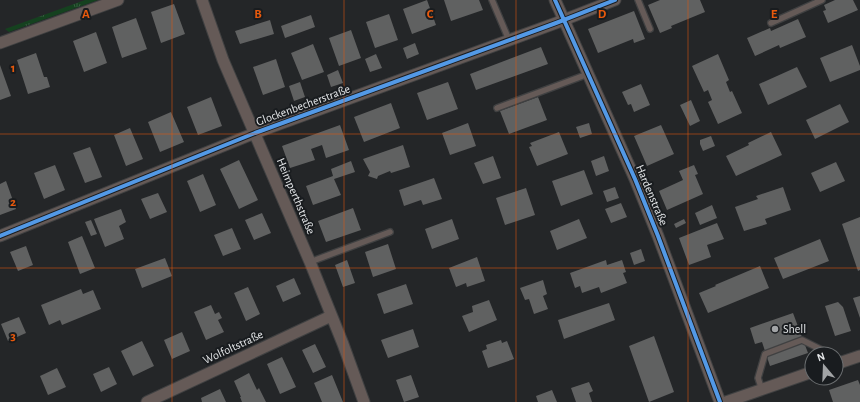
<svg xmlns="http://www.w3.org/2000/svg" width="860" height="402" viewBox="0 0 860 402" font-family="'Alegreya Sans',sans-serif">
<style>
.grass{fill:url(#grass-tufts)}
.building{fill:#606161}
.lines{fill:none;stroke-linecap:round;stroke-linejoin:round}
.lane-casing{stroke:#404142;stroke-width:8}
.street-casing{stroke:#404142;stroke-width:13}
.lane{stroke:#655a57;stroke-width:5.5}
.street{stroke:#655a57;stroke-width:11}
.cycleway-casing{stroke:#191c1f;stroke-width:6}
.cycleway{stroke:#5399e6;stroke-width:4}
.grid{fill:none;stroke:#e8590c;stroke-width:1;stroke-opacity:0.55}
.poi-dot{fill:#a2a4a6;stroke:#191c1f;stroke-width:1.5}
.labels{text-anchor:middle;stroke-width:4;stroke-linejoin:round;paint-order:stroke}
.street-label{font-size:12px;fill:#e6e8ea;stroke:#191c1f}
.poi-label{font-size:12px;fill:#e6e8ea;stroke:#191c1f;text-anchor:start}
.grid-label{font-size:13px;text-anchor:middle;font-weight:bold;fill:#e8590c;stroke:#191c1f;stroke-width:4;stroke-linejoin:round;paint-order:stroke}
</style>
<defs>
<pattern id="grass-tufts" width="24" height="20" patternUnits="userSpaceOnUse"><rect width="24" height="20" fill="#15411f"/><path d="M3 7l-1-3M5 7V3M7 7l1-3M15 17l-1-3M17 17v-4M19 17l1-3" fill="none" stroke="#375c40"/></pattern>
</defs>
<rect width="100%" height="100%" fill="#242628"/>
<path class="grass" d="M85,0H98L9,32L5,29Z"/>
<path class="building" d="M427,0L436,25L412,34L403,9Z
M444,0H479L483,10L451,21Z
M660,0H700L705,12L671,26L672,28L660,33L648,5Z
M835,0H853L858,10L828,23L823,11L826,10L824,5Z
M174,4L185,34L161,43L151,12Z
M634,11L645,39L634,43L633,39L598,53L588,29Z
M389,14L398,40L375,48L366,22Z
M311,15L315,27L285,38L281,26Z
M136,18L147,49L122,58L112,27Z
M798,19L806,37L780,48L779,45L755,56L747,38L770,28L771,31Z
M270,20L274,34L240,44L235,31Z
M351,30L361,58L339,66L329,38Z
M96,32L107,63L84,72L73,41Z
M415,43L419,54L407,59L403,48Z
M313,44L324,72L302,80L291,53Z
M852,45L860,66V70L830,82L820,58Z
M541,47L548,64L476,90L470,74Z
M36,53L44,77H47L50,87L28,94L17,60Z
M376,54L382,68L370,72L365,59Z
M718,54L729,80L726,82L730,92L732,91L742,113L718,124L708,102L712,100L708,90L704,92L692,66Z
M276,59L285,87L263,95L253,67Z
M0,65L11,96L0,100Z
M797,67L807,87L768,105L759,84Z
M338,70L343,83L331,87L327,75Z
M300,82L305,97L294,101L289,86Z
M448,82L458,109L427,120L417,93Z
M641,84L650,105L634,112L631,104L628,105L622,92Z
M211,97L222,126L198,135L187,107Z
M538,97L547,120L509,134L500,111Z
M691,100L700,121L690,126L680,105Z
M391,103L400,128L364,142L354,117Z
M840,104L849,122L815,139L806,120Z
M171,112L184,142L160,152L148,122Z
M468,123L476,146L450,155L442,133Z
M589,123L592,134L580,138L576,127Z
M340,125L349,150L326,158L322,145L311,149L315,160L290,168L282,146Z
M661,125L674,154L647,166L634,136Z
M130,128L143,159L126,166L114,135Z
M559,132L568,154L537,166L529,147L532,146L530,143Z
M771,132L782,155L736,176L726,156L749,145L748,143Z
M711,136L715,146L703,151L700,144V140Z
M403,145L410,167L391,173L390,171L378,176L377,179L368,176L370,172L363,159Z
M90,147L102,177L85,183L73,153Z
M493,156L501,178L483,184L474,163Z
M604,156L609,171L596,176L591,161Z
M239,160L258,200L239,209L220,169Z
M351,161L355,172L334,179L341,195L313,205L306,186L333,176L331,169Z
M836,162L845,181L820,192L811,173Z
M55,165L65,190L44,199L34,173Z
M694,165L698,174L695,175L703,194L667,210L659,191L683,180L679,171Z
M584,170L593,194L561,206L552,181Z
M203,174L216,205L200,212L187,181Z
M434,178L442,199L423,205L421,200L404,206L399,190Z
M6,181L16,209L0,215V184Z
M615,187L619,198L607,202L603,191Z
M783,187L791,210L765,219L767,224L744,231L735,207L758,199L756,196Z
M526,188L535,215L505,225L496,198Z
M158,193L167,212L150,219L141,199Z
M621,203L627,217L611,223L605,209Z
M712,205L717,218L700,225L695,213Z
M353,208L361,230L326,242L318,221Z
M121,209L126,222L119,226L124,239L105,247L94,219Z
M262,213L271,233L254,240L245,220Z
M860,217V270L858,271L842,224Z
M452,219L459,239L432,249L425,229Z
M579,219L587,238L557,250L550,231Z
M684,219L686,223L676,228L674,224Z
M91,220L97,234L91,236L85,222Z
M717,223L724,239L707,245L711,257L689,265L679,238Z
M232,228L241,249L223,256L214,235Z
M82,236L95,268L80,274L68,242Z
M820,239L829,261L783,279L774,258Z
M388,244L396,269L373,277L365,252Z
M26,246L33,265L18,271L10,252Z
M641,249L645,261L634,265L630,253Z
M477,257L485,281L467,287L466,283L456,287L449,268Z
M165,258L172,276L142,288L135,269Z
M347,260L355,283L343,287L335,265Z
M606,260L607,265L622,260L626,272L623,273L627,283L601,293L599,287L582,293L580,286L575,288L570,273Z
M760,266L769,288L708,313L699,293L716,286L715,285Z
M294,278L301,294L283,302L276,286Z
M543,280L547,294L543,296L548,309L534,314L529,299L525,300L520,288Z
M406,284L413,304L384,314L377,294Z
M248,287L260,314L246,321L234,293Z
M81,289L83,294L93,290L101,309L62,325L60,320L49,325L41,305Z
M860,296V318L853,298Z
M489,300L497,320L469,332L462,316L473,312L472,306Z
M838,302L843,307L851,331L835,336L825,306Z
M609,303L615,320L564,339L558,320Z
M211,305L215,314L219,312L222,318L218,320L224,332L206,340L194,312Z
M793,313L808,353L770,366L762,342L755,344L750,328Z
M19,317L26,333L8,341L1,324Z
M413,329L419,347L388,358L381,340Z
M182,332L190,351L172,359L164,340Z
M654,336L674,392L649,402L629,346Z
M501,340L502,343L507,341L514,359L488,368L482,351L487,349L486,345Z
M142,341L154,366L133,376L121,351Z
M315,344L326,367L313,373L302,350Z
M282,357L296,387L280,394L267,364Z
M109,367L117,384L101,392L93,374Z
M57,368L66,387L48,395L40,376Z
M249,373L257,390L259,388L266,402H242L240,397H241L234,381Z
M332,375L343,402H322L314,383Z
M411,375L419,397L404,402L396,380Z
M858,380L860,385V402H833L829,390Z
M589,382L593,391L589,393L592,402H576L571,388Z
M220,389L226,402H202L201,398Z
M552,390L557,402H538L536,396Z"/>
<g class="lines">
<g class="lane-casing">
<path id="lane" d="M492,0L509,40
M638,0L650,29
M771,23L822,0
M497,108L588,74
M310,262L390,232
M762,390L758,378L765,354L802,340L830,354"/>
</g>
<g class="street-casing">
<path id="street" d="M202,0L223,60L310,262L343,344L364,402
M555,0L635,179L658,236L720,402
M0,43L118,0
M0,236L255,133L556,23L615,0
M836,364L860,356
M147,402L331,316
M726,402L812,372"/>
</g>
<use href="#lane" class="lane"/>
<use href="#street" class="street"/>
<g class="cycleway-casing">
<path id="cycleway" d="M555,0L635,179L658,236L720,402
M0,236L255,133L556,23L615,0"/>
</g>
<use href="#cycleway" class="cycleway"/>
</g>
<path class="grid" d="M172,0V402M344,0V402M516,0V402M688,0V402M0,134H860M0,268H860"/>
<circle class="poi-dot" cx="775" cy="329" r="4"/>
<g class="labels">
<g class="street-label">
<text transform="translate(303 105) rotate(-20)" y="4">Glockenbecherstraße</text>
<text transform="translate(652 195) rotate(67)" y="4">Hardenstraße</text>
<text transform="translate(296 196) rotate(67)" y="4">Heimperthstraße</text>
<text transform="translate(233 347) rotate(-25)" y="4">Wolfoltstraße</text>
</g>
<g class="poi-label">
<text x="783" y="333">Shell</text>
</g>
</g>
<g class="grid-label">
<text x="86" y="18">A</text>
<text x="258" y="18">B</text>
<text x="430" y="18">C</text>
<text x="602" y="18">D</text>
<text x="774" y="18">E</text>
<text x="13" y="72">1</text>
<text x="13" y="206">2</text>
<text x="13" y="340">3</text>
</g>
<g transform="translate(824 366) rotate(341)"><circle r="19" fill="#191c1f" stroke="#6b6e70"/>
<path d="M0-3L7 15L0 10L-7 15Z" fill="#a2a4a6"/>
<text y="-6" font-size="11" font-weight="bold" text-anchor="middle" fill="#e6e8ea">N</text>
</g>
</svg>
